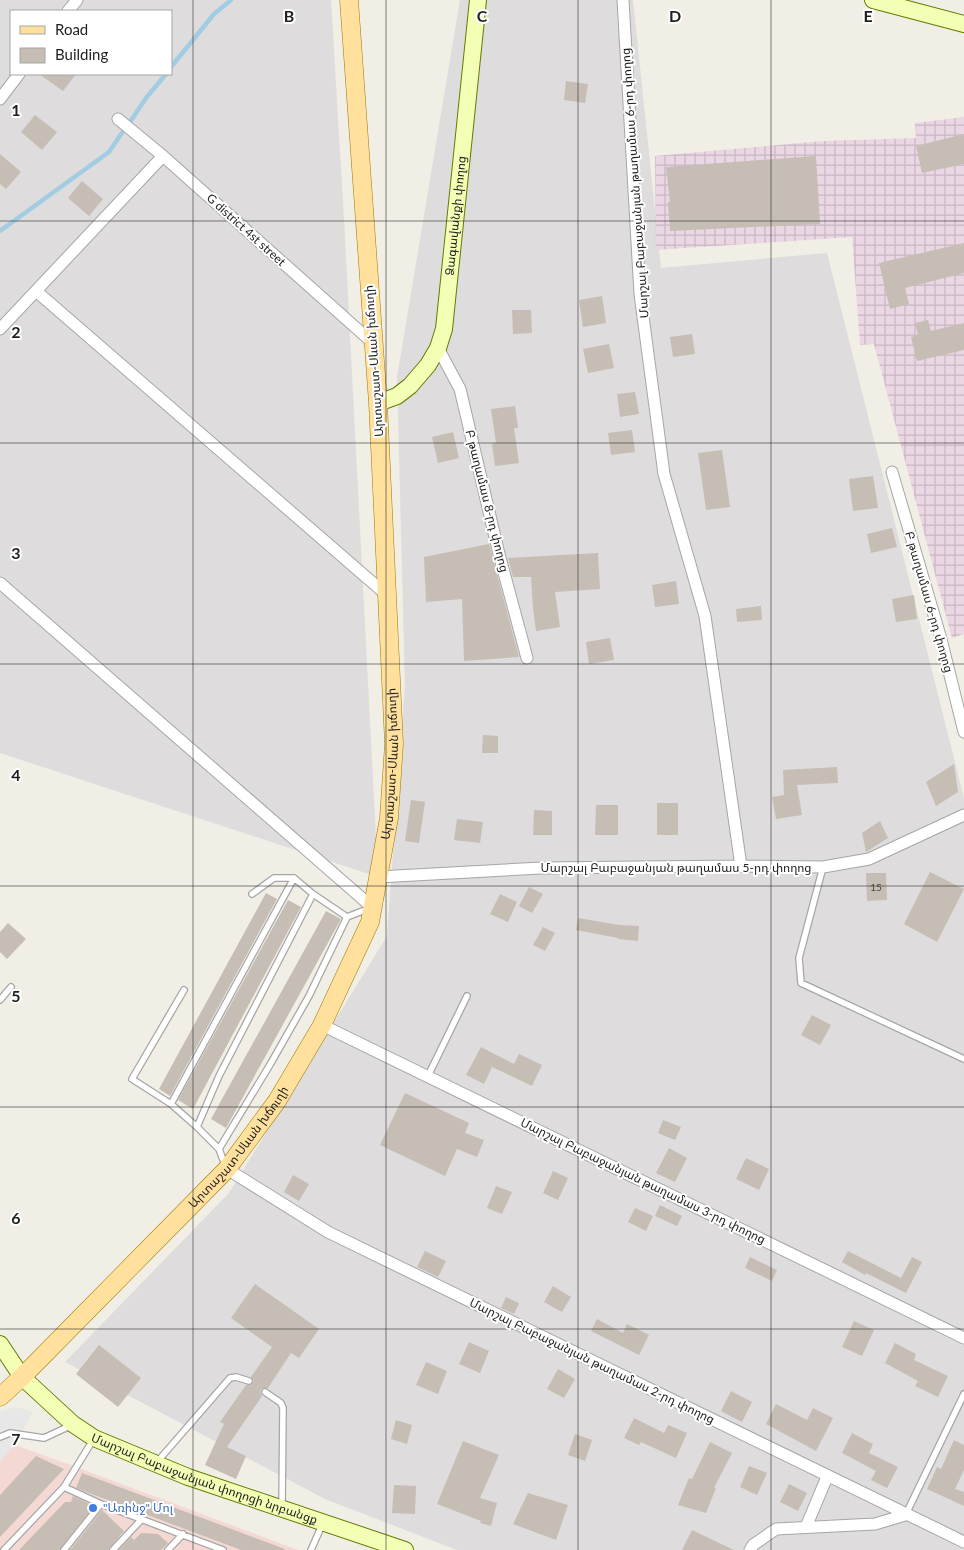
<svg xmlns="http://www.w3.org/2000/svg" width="964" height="1550" viewBox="0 0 964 1550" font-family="Lato,'Noto Sans Armenian',sans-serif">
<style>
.residential{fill:#dedcdc;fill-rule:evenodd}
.commercial{fill:#f3d8d3}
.industrial{fill:url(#industrial-grid)}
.parking{fill:#e7e7e7}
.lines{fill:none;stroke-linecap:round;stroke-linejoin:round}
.stream{stroke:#a2cce2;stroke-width:4.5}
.building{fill:#c6beb4}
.lane-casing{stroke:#a6a6a6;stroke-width:8}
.street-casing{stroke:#a6a6a6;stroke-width:13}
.secondary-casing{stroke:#607d00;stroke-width:18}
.primary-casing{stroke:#9b7a00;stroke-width:19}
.lane{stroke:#fff;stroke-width:5.5}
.street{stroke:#fff;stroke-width:11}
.secondary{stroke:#f2ffb5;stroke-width:16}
.primary{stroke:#ffe09c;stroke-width:18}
.grid{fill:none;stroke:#1f1f1f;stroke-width:1;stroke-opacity:0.55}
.shop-dot{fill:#3f7fe0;stroke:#fff;stroke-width:2}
.labels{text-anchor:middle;stroke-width:4;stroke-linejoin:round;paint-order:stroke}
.number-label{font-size:10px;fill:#494744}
.street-label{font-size:12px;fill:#1f1f1f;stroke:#fff}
.shop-label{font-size:12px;fill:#366cbe;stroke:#fff;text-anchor:start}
.grid-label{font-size:16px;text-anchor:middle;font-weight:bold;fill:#1f1f1f;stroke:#fff;stroke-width:4;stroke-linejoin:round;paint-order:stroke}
</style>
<defs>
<pattern id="industrial-grid" width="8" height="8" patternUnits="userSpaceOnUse" patternTransform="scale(1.25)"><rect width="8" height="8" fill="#ebd6e4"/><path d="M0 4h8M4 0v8" fill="none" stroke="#c9b7c3"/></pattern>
</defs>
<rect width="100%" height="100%" fill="#f1eee5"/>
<path class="residential" d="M0,0H331L344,220L378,877L0,753ZM11,11H171V74H11Z
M460,0H633L661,268L827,253L964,798V1550H457L325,1499L65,1362L229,1193L387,936L405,685L397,377Z"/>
<path class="commercial" d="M15,1445L76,1467L298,1550H0V1461Z"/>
<path class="industrial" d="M964,117V634L952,638L874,344L860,345L852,237L656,250L655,156L823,141L916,138L915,123Z"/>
<path class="parking" d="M16,1407L33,1412L15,1445L0,1461V1411Z"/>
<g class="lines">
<path class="stream" d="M171,67L214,14L231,0
M128,125L146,98L166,74
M0,231L109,152L126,127"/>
</g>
<path class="building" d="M39,74H76L63,91Z
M566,81L588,84L585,103L564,100Z
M35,115L57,132L42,150L21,132Z
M964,134V164L922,173L916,146Z
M0,154L21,172L6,189L0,184Z
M816,156L820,224L670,231L668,202H670L666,167Z
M82,181L103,199L89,216L68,198Z
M964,243V273L905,288L909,304L890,309L879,263Z
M602,296L606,323L583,327L579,300Z
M512,310H531L532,333L513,334Z
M928,320L931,331L964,323V350L917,361L911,337L918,335L915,323Z
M692,334L695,354L673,357L670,337Z
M609,344L614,368L588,373L583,349Z
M635,392L639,414L620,417L617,394Z
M515,406L518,428H514L519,463L495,466L492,444L496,443L491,409Z
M632,430L635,452L611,455L608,433Z
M453,432L459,458L438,463L432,437Z
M722,450L730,507L706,510L698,453Z
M873,476L878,508L853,511L849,479Z
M892,528L897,547L871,553L867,534Z
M489,544L519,657L464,661L462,599L426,602L424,557Z
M598,553L600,589L555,592L560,627L536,631L533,608L531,577H513L508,558Z
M676,581L679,604L655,607L652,585Z
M914,595L917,619L896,622L892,599Z
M761,606L762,620L737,622L736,609Z
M610,638L614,660L589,664L586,642Z
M483,735L498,736V753H482Z
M954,764L958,792L936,806L926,782Z
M837,767L838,783L797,785L802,815L776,819L772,797L784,795L783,770Z
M411,800L425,802L419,843L405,841Z
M657,803H678V835H657Z
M596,805H618V835H595Z
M534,810L552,811V835H533Z
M457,819L483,822L480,843L454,840Z
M880,821L888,838L866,852L862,833Z
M930,872L964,889L937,942L904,924Z
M866,873H886L887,900L867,901Z
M529,887L543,894L532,913L519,906Z
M266,893L277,899L170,1096L159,1089Z
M500,894L517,902L508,922L490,914Z
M288,900L301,907L193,1109L178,1100Z
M326,911L341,919L226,1128L211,1119Z
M578,918L619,925L639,926L638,941L618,939V938L576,930Z
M8,923L26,939L7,959L0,952V932Z
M543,927L555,933L545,951L533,945Z
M812,1015L831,1025L820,1045L801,1035Z
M481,1047L514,1064L519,1054L542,1065L532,1086L492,1067L484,1084L466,1075Z
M405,1093L469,1123L465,1133L484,1140L477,1157L457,1149L445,1176L380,1145Z
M663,1120L681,1127L675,1140L658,1133Z
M669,1148L687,1158L675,1182L656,1173Z
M746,1158L769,1169L759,1190L736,1179Z
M553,1171L568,1178L558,1200L543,1193Z
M293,1175L309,1184L299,1201L284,1192Z
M496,1186L512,1192L502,1214L487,1208Z
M660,1205L682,1216L677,1226L655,1216Z
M635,1208L653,1216L646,1231L628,1222Z
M425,1251L446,1261L438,1277L417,1267Z
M848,1251L901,1278L912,1257L922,1262L906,1293L866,1273L865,1275L842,1262Z
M750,1257L777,1270L772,1281L745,1268Z
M255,1284L319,1329L299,1358L291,1353L268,1388L261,1389L260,1392L262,1396L227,1447L246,1456L236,1479L205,1465L224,1424L220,1422L246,1385L252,1384L254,1380L251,1377L272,1347L231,1318Z
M553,1286L571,1297L562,1312L544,1302Z
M506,1297L519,1303L514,1314L501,1308Z
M597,1319L623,1333L627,1324L649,1335L639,1355L591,1331Z
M854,1321L874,1330L862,1356L842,1347Z
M469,1342L489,1351L480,1373L459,1364Z
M895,1343L916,1354L914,1360L948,1376L938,1397L915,1386L918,1381L885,1363Z
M99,1345L141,1378L118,1407L76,1374Z
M426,1362L447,1371L438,1394L416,1385Z
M558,1369L575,1379L564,1398L547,1389Z
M731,1391L752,1402L742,1422L721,1411Z
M776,1404L807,1420L813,1408L833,1418L816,1451L766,1424Z
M634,1418L664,1433L668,1425L687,1433L676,1458L641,1442L639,1445L624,1438Z
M396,1420L412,1425L407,1444L391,1439Z
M852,1433L873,1444L869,1453L898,1467L887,1488L871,1480L876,1471L842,1453Z
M575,1434L592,1440L585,1461L568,1455Z
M954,1440L964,1445V1470L955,1489L964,1492V1506L927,1489L937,1467L941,1469Z
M463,1441L499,1455L480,1498L497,1503L491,1526L480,1523L481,1521L437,1504Z
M710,1442L732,1453L714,1488H716L706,1513L678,1505L689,1478L692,1479Z
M36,1456L64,1469L0,1537V1495Z
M749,1466L767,1473L757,1495L740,1487Z
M82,1473L285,1549L284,1550H241L89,1493L76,1488Z
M789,1484L807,1493L798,1511L780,1502Z
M394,1485L416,1486L415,1514L392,1513Z
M528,1493L568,1505L556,1540L513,1524Z
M73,1496L94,1506L59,1550H19L65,1502H71Z
M102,1510L124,1531L108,1550H70Z
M692,1530L734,1550H682Z
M141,1533L158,1534L168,1543L161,1550H119L131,1537L134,1540Z"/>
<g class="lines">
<g class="lane-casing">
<path id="lane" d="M823,867L799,958L801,983L964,1059
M252,894L274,878H294L313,894L347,917L370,908
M184,990L132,1079L171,1104L197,1127L219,1149L225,1165
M0,1000L11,987
M428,1076L467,996
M171,1104L294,878
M197,1127L219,1076L313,894
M219,1149L271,1063L309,996L347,917
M265,1392L281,1403L283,1408L282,1507
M0,1437L10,1433L44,1438L72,1425
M157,1462L230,1378L236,1377L249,1381
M64,1487L93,1440
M906,1514L964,1394
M4,1550L64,1487L101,1504L223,1550
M64,1550L101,1504
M113,1550L141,1520
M168,1550L183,1534
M311,1550L322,1525"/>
</g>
<g class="street-casing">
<path id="street" d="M623,0L640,294L664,474L705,616L741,866
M68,11L77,0
M0,99L19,74
M118,119L163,156L373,343
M36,291L388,596
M0,329L163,156
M438,348L460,389L499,554L527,658
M892,472L941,639L964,732
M0,583L372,907
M378,877L541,868L741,866L823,867L869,859L964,815
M322,1025L964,1338
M227,1169L328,1232L964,1542
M806,1527L827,1477
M750,1550L753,1545L776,1529L875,1524L905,1515"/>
</g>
<g class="secondary-casing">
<g id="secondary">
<path d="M873,0L964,24"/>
<path id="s1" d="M378,403L397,396L410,386L428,365L438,348L444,329L478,0"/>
<path id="s2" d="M0,1344L22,1377L73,1424L94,1438L188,1477L405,1550"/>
</g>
</g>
<g class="primary-casing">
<g id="primary">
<path id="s3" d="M0,1397L22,1377L227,1169L277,1101L322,1025L370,922L389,818L394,744L378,403L349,0"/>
</g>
</g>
<use href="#lane" class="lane"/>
<use href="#street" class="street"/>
<use href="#secondary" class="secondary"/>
<use href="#primary" class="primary"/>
</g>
<path class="grid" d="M193,0V1550M386,0V1550M578,0V1550M771,0V1550M0,221H964M0,443H964M0,664H964M0,886H964M0,1107H964M0,1329H964"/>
<circle class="shop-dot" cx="93" cy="1508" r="5"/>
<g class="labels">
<g class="number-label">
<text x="876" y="891">15</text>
</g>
<g class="street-label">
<text transform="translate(635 183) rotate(-94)" y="4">Մարշալ Բաբաջանյան թաղամաս 6-րդ փողոց</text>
<text dy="4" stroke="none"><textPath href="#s1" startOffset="218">Ձագավանքի փողոց</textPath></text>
<text transform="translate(246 230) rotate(42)" y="4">G district 4st street</text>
<text transform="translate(374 361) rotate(-94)" y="4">Արտաշատ-Սևան խճուղի</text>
<text transform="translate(487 501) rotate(76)" y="4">Բ թաղամաս 8-րդ փողոց</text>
<text transform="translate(929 602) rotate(74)" y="4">Բ թաղամաս 6-րդ փողոց</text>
<text dy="4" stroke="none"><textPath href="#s3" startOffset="768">Արտաշատ-Սևան խճուղի</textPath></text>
<text x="676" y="872">Մարշալ Բաբաջանյան թաղամաս 5-րդ փողոց</text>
<text dy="4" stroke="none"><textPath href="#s3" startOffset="346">Արտաշատ-Սևան խճուղի</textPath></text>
<text transform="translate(643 1181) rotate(26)" y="4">Մարշալ Բաբաջանյան թաղամաս 3-րդ փողոց</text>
<text transform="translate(592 1361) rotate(26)" y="4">Մարշալ Բաբաջանյան թաղամաս 2-րդ փողոց</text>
<text dy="4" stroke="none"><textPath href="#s2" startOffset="252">Մարշալ Բաբաջանյան փողոցի նրբանցք</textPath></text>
</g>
<g class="shop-label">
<text x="103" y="1512">"Առինջ" Մոլ</text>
</g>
</g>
<g class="grid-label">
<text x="289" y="22">B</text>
<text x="482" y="22">C</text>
<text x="675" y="22">D</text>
<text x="868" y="22">E</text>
<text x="16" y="116">1</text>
<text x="16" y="338">2</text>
<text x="16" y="559">3</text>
<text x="16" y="781">4</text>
<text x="16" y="1002">5</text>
<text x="16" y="1224">6</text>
<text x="16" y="1445">7</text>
</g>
<rect x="10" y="10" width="162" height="65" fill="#ffffff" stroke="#a5a5a5"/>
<rect x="20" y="26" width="25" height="8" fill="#ffe09c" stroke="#a5a5a5"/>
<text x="55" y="35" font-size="15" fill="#1f1f1f">Road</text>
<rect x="20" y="48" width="25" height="15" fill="#c6beb4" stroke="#a5a5a5"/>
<text x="55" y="60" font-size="15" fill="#1f1f1f">Building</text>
</svg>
